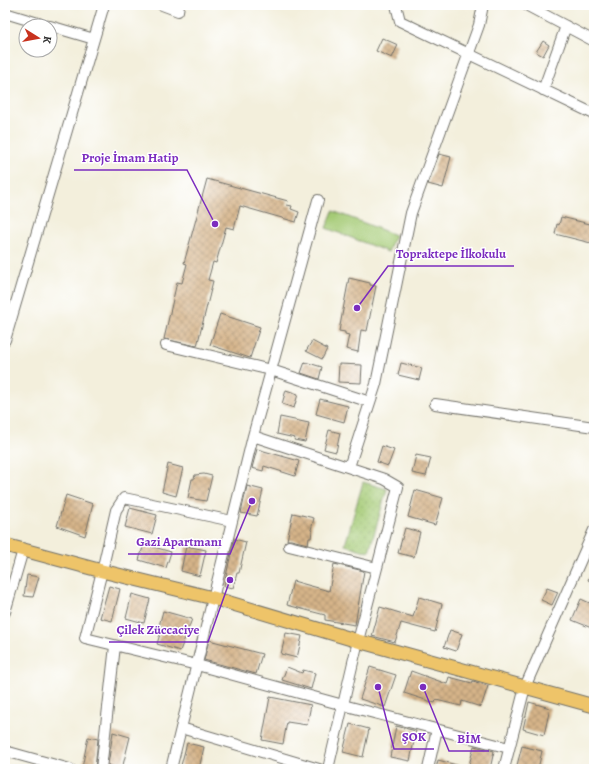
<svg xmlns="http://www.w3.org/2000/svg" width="599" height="774" viewBox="0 0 599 774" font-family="Alegreya,serif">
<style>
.park{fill:url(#park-dots);stroke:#687b50}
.pitch{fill:#a5cb76;stroke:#687b50}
.building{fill:url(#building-cross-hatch)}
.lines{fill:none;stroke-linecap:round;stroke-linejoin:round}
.minor-casing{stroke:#717069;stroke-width:12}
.major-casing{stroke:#717069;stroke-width:15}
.minor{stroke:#fff;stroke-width:10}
.major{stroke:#eec469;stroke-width:13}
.leader{fill:none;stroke:#7b2cbf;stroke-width:1.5}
.callout-dot{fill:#7b2cbf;stroke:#fff;stroke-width:1.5}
.callout-label{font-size:13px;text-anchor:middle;font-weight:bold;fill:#7b2cbf;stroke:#fff;stroke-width:3;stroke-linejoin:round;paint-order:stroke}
</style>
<defs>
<pattern id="park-dots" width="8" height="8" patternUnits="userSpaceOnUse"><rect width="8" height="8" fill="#a5cb76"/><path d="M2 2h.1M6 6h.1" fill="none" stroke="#8eae66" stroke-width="1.8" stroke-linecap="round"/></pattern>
<pattern id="building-cross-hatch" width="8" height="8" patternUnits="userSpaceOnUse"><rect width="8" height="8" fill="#d5b489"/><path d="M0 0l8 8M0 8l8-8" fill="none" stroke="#ad9370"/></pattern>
</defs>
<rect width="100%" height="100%" fill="#fff"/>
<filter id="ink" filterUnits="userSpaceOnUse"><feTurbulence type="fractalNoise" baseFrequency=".025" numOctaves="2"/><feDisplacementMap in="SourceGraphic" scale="8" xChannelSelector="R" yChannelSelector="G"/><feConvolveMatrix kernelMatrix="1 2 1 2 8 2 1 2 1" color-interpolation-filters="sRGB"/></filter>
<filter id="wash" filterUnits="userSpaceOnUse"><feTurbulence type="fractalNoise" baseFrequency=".012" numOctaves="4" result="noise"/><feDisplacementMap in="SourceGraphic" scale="16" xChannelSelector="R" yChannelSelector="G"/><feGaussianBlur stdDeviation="0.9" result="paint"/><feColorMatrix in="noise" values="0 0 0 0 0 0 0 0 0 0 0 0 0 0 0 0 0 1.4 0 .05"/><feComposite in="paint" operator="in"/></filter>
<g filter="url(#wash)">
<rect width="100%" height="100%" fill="#f3efdc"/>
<path class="park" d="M363,482L387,489L369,552L345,545Z"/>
<path class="pitch" d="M333,211L395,235L388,252L326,228Z"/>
<g id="blocks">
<path class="building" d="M382,38L398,45L392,58L376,51Z
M543,41L549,45L543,56L536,52Z
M439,154L451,157L443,188L428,184Z
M207,179L288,201L287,205L292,206L291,209L299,212L296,222L240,206L234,229L226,227L216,263L213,262L208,280L213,281L197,346L164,339L177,282L182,283L187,264L184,263Z
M561,217L594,225L591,243L555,234L557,224L559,225Z
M349,278L370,283V285L376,286L367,331L361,330L358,352L346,349L349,335L345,334V332L339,331Z
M220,314L260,327L250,358L210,345Z
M312,341L327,349L322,359L306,351Z
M305,362L322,367L319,379L301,373Z
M401,363L422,368L419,380L398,375Z
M339,364L362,365L361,383L338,382Z
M286,390L298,394L294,408L282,404Z
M320,399L348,406L344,422L316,414Z
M280,417L309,423L305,442L294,440L295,438L277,434Z
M329,430L340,433L336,452L324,449Z
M382,446L394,450L388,466L377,462Z
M257,449L299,461L295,476L264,466L263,471L252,468Z
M416,455L431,458L426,476L412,473Z
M168,464L183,468L176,496L162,492Z
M204,474L212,476L206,501L188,498L192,479H194L195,475Z
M247,486L263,490L257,516L241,513Z
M415,490L443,498L435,525L408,517Z
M66,495L93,504L85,536L57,526Z
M130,508L157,515L152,534L125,527Z
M293,513L314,518L311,530L312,531L311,538H309L308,544L291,540H287Z
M405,528L420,532L414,557L398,553Z
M234,539L246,542L239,573H237L233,588L224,586Z
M144,544L171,552L166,568L139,560Z
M186,546L206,550L200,576L181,571Z
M334,564L364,571L355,625L325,620V615L287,605L293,581L329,591Z
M594,566V583L588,580Z
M27,575L39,577L33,597L24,596Z
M109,586L120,589L112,621L100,618Z
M547,588L558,592L552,605L541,600Z
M132,594L150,599L144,623L126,618Z
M419,597L442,604L435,632L401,623L395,642L372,636L380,607L413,617Z
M581,599L594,605V629L572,620Z
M163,611L192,619L180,651L157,644L162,627L159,626Z
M450,630L462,634L456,651L444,647Z
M286,633L302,636L297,658L281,654Z
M209,640L262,654L256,674L204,660Z
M287,667L302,673L303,670L315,673L311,689L282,680Z
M370,667L396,675L385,707L360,699Z
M411,671L447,684L449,677L472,683L473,681L488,686L481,707L462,701L461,706L436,700L435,703L404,693Z
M270,697L311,705L307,725L287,722L283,744L262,740Z
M529,702L550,708L544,735L523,729Z
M350,724L369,729L363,757L343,752Z
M396,726L416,731L410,761L390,757Z
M113,732L130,737L122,769L108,765Z
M88,737L98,739L95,769L82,768Z
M187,743L204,747L199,769H180Z
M474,746L494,751L490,769H468Z
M522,746L542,751L538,769H516Z
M438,760L464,767V769H436Z"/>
</g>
</g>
<g filter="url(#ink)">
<use href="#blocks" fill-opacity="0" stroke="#717069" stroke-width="1"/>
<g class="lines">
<g class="minor-casing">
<path id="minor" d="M162,5L178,11L179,5
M396,5L400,21L594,114
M526,5L594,41
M5,13L48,26
M50,26L94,39
M543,90L566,26
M5,340L104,5
M166,345L271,370L370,402
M435,404L594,427
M253,436L384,479L398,487L358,641L328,769
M349,467L376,384L411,213L479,25L483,5
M232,521L124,498L116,510L102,571L85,638L197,665L343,705L509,748
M289,546L377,568
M5,612L23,550
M181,728L319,769
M5,751L70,769
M101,769L115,646
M171,769L253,436L318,200
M428,769L437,729
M504,769L525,687L594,530"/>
</g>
<g class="major-casing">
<path id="major" d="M5,545L102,571L213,598L358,641L594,706"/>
</g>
<use href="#minor" class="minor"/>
<use href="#major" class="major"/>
</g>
</g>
<path class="leader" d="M215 224L187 170H74M357 308L388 266H514M252 501L230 554H128M230 580L208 642H109M378 687L394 749H434M423 687L449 751H489"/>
<g class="callout-dot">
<circle cx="215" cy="224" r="4"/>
<circle cx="357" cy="308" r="4"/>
<circle cx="252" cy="501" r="4"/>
<circle cx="230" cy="580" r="4"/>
<circle cx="378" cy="687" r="4"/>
<circle cx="423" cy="687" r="4"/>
</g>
<g class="callout-label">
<text x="130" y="162">Proje İmam Hatip</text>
<text x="451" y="258">Topraktepe İlkokulu</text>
<text x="179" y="546">Gazi Apartmanı</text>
<text x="158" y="634">Çilek Züccaciye</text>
<text x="414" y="741">ŞOK</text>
<text x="469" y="743">BİM</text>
</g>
<rect width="599" height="774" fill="none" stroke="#fff" stroke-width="20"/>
<g transform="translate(38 38) rotate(101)"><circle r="19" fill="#ffffff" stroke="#aaaaaa"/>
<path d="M0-3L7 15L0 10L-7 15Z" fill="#c8321e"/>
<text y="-6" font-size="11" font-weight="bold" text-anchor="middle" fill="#2b2b2b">K</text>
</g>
</svg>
